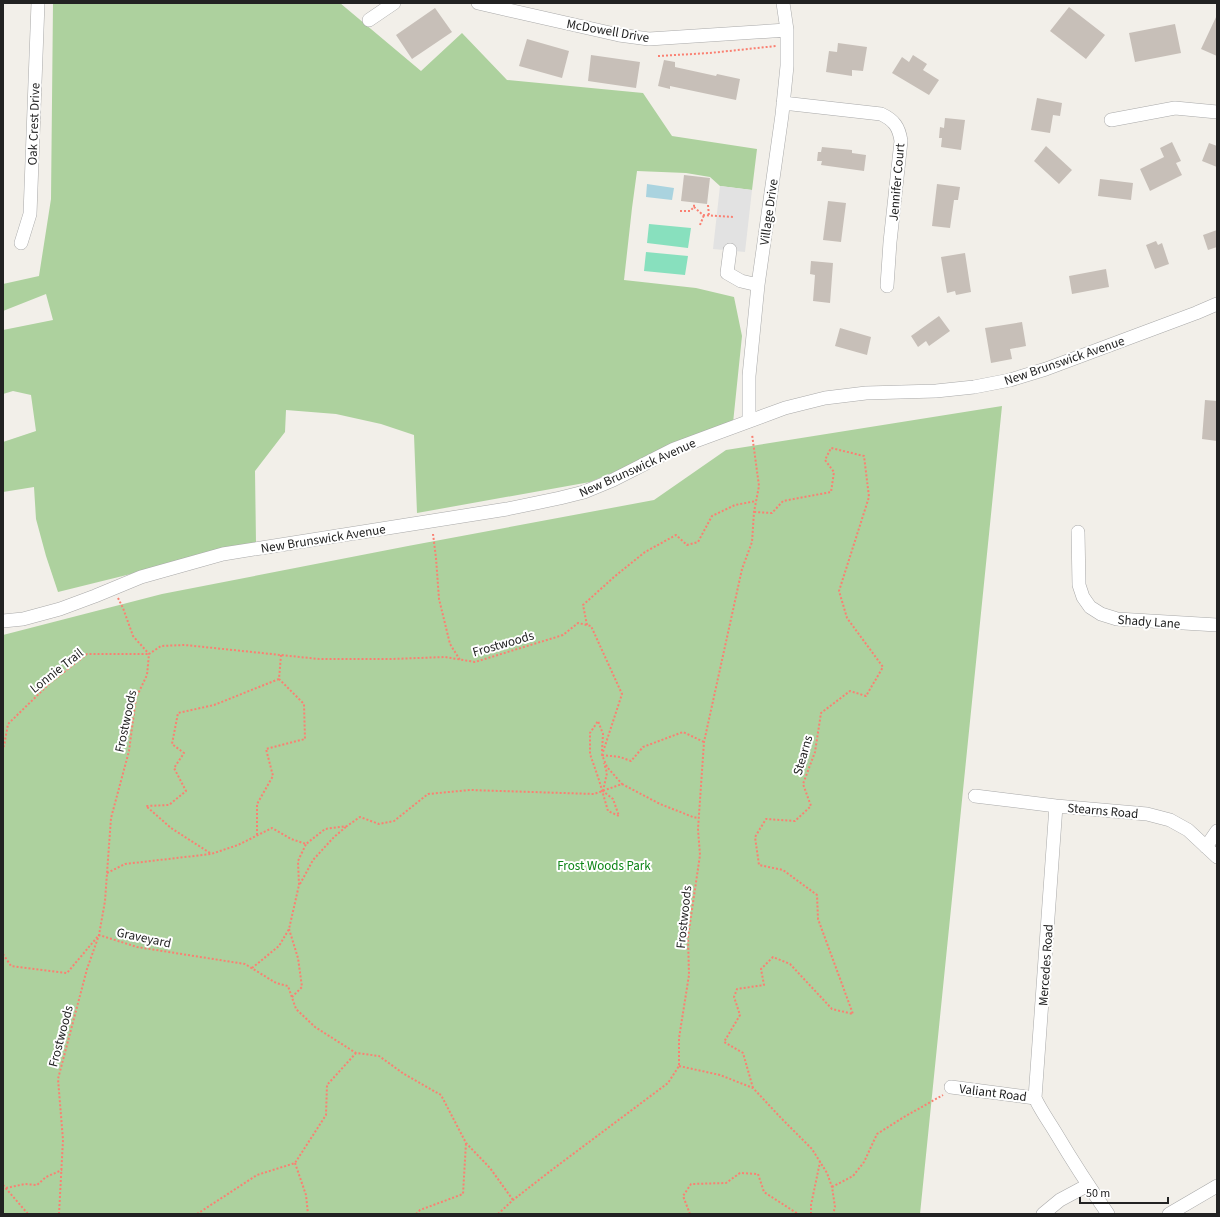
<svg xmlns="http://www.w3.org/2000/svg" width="1220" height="1217" viewBox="0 0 1220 1217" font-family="'Source Sans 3',sans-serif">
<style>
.forest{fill:#add19e}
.pitch{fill:#88e0be}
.parking{fill:#e2e2e2}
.water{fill:#aad3df}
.building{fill:#c7bfb8}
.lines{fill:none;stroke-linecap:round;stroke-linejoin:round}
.minor-casing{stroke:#a9a9a9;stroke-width:14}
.path{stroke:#fa8072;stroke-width:2;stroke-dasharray:2 2;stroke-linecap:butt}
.minor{stroke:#fff;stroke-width:13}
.labels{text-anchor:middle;stroke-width:4;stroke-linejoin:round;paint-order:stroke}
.street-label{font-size:13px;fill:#222;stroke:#fff}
.park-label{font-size:13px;fill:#0c8416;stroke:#fff}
</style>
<rect width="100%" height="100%" fill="#f2efe9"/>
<path class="forest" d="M53,3H340L421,71L462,33L507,80L643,93L672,136L757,149L752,190L720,186L710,177L686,173L637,171L632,208L624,280L696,288L734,297L742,336L733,423L590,482L417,513L414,435L381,424L336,414L286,410L285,432L255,471L256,543L58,592L46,556L36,519L34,487L3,492V442L36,431L31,395L13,391L3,394V330L53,320L46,294L3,311V284L39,276L51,199Z
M1002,406L920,1214H3V635L162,594L408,546L654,500L726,450Z"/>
<path class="pitch" d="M649,224L691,228L688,248L647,243Z
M646,252L688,256L685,275L644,271Z"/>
<path class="parking" d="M720,186L752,190L745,252L713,249Z"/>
<path class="water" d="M647,184L674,188L672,200L646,197Z"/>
<path class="building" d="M1069,7L1105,35L1086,59L1050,31Z
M435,8L452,32L412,59L396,35Z
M1217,15V56L1201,49Z
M1175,24L1181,53L1135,62L1129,33Z
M527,39L569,51L562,78L519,66Z
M838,43L867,47L863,71L852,70V76L826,72L829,51L837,52Z
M591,55L640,62L636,88L588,81Z
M913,55L927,64L923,70L939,80L929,95L892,73L902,57L909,62Z
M664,60L675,62V67L716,76L717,74L740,79L736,100L670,86V89L658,86Z
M1037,98L1062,103L1060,116L1053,115L1050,133L1031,130Z
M945,118L965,120L961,150L941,147L942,138H939L940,127L944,128Z
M1172,142L1181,161L1176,163L1182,175L1150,191L1140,169L1164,157L1160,148Z
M1209,143L1217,146V167L1202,161Z
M1046,146L1072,170L1059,184L1034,161Z
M822,147L852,150V153L866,155L864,171L821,165L822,161H817L818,152H821Z
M684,175L710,178L707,204L681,201Z
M1100,179L1133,183L1131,200L1098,196Z
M937,184L960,187L958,200H954L950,228L932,226Z
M828,201L846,203L841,242L823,240Z
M1217,230V247L1208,250L1203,235Z
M1156,241L1158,245L1162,243L1169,264L1155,269L1146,245Z
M965,253L971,292L956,295L955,291L947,293L941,257Z
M811,261L833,263L830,303L813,301L815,275L810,274Z
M1106,269L1109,287L1072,294L1069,276Z
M939,316L950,331L929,346L926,341L918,347L911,336Z
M1022,322L1026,346L1010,349L1012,359L991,363L985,328Z
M840,328L871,337L867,355L835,346Z
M1205,400L1217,401V441L1202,439Z"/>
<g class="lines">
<g class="minor-casing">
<path id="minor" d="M478,3L619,35L649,39L787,30
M369,20L394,3
M783,103L881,114C894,120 899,127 901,141L890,242L887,286
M1111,120L1175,108L1217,112
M21,243L30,214L38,3
M730,250L727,273L741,281L758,285
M749,421V376L758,285L782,115L787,66V30L783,3
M1078,532L1079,585L1083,597L1090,607L1101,614L1117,619L1217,625
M3,621L23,619L60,609L95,596L141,577L223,554L507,509L560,498L584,492L613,480L674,449L785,408L825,398L866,393L936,391L974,387L1010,380L1046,369L1196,313L1217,304
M975,796L1056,806L1147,814L1170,820L1188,830L1217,857
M1056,806L1035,1098C1041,1111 1050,1123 1057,1135C1073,1162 1090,1188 1108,1214
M1206,847L1217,831
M951,1087L1035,1098
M1043,1214L1060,1200L1088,1185
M1169,1214L1217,1186"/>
</g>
<path class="path" d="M658,56L710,53L776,46
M708,205L709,216
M694,207L703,215L733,217
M680,211H690L694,207V203
M700,225L704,215
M433,534L436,558L439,599L450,644L460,660
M118,598L123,608L133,636L149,654
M587,625L583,605L614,577L645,552L676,535L687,545L698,542L712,516L735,505L756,501
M3,747L4,746L8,724L50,683L87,654H149
M602,751L603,734L598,721L590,733V754L599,780L608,811L619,816L613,799L603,791
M602,755L620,757L631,761L643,747L683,732L704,742
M603,791L607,773L604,763
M257,835V804L273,776L266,749L305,739L304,704L279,679L281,655
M210,853L171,828L146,806L169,805L186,791L174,768L184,753L172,744L178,713L214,705L279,679
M107,873L125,864L211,854L238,845L272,828L291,839L306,844L325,829L347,826L360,817L379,824L394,821L428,794L470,790L594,794L622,784L660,804L693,817L698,818
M300,884L313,860L334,837L347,826
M289,929L298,958L302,987L292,997
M3,954L11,966L67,973L99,935L137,947L245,964L276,983L288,986L296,1009L315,1027L356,1053L379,1056L404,1074L441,1095L466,1143L490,1168L513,1200
M252,968L279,946L289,929L299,885L298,861L306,844
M679,1066L720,1075L753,1088L782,1119L812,1149L827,1173L832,1187L835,1207L833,1214
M753,1088L743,1053L724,1042L740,1015L734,997L737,989L764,985L761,969L773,957L790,964L832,1009L853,1014L818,919L817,895L783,870L759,865L755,837L766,819L795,821L811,806L803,784L815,752L821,713L850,691L866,696L883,667L847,618L839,591L869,497L864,456L831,448L825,460L834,472L831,492L783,501L772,513L754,512
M295,1163L306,1195L308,1214
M3,1185L28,1214
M832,1187L853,1176L864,1162L877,1134L904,1117L943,1095
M6,1188L25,1184L37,1185L46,1177L62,1170
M59,1214L63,1140L58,1079L87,969L99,935L105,901L111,818L129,751L136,698L147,675L149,654L161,646L185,645L319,659H392L445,657L475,662L563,635L578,623L591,626L622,694L602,755L607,767L622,784
M197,1214L257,1175L295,1163L326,1115L327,1085L356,1053
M416,1214L420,1210L463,1194L466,1143
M498,1214L513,1200L553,1169L668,1083L679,1066V1038L689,975L688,937L700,855L698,829L704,742L742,569L752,542L754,512L759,486L752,434
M690,1214L683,1196L691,1184L726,1183L740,1173L758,1174L764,1192L798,1214
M811,1214V1205L820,1162"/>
<use href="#minor" class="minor"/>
</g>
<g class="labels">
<g class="street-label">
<text transform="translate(608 30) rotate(10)" y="5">McDowell Drive</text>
<text transform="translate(33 124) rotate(-88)" y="5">Oak Crest Drive</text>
<text transform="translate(896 182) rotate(-85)" y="5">Jennifer Court</text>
<text transform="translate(768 212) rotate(-82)" y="5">Village Drive</text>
<text transform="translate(1064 360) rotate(-19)" y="5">New Brunswick Avenue</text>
<text transform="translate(637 467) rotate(-24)" y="5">New Brunswick Avenue</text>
<text transform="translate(323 538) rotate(-9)" y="5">New Brunswick Avenue</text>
<text transform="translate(1149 621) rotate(4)" y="5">Shady Lane</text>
<text transform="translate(503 643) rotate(-16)" y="5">Frostwoods</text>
<text transform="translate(56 670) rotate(-38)" y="5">Lonnie Trail</text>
<text transform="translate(125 721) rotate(-78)" y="5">Frostwoods</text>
<text transform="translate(802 755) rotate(-74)" y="5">Stearns</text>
<text transform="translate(1103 810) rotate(5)" y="5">Stearns Road</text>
<text transform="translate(683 917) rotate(-84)" y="5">Frostwoods</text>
<text transform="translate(144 937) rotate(12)" y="5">Graveyard</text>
<text transform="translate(1045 965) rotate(-86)" y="5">Mercedes Road</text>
<text transform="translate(60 1036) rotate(-75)" y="5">Frostwoods</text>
<text transform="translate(993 1092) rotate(7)" y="5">Valiant Road</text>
</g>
<g class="park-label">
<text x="604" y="870">Frost Woods Park</text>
</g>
</g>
<rect width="1220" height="1217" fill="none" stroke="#222222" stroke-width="8"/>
<path d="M1080 1197v6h88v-6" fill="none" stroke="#222222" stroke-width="2"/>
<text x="1086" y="1197" font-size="12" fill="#222222" stroke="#ffffff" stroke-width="3" paint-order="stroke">50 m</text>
</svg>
